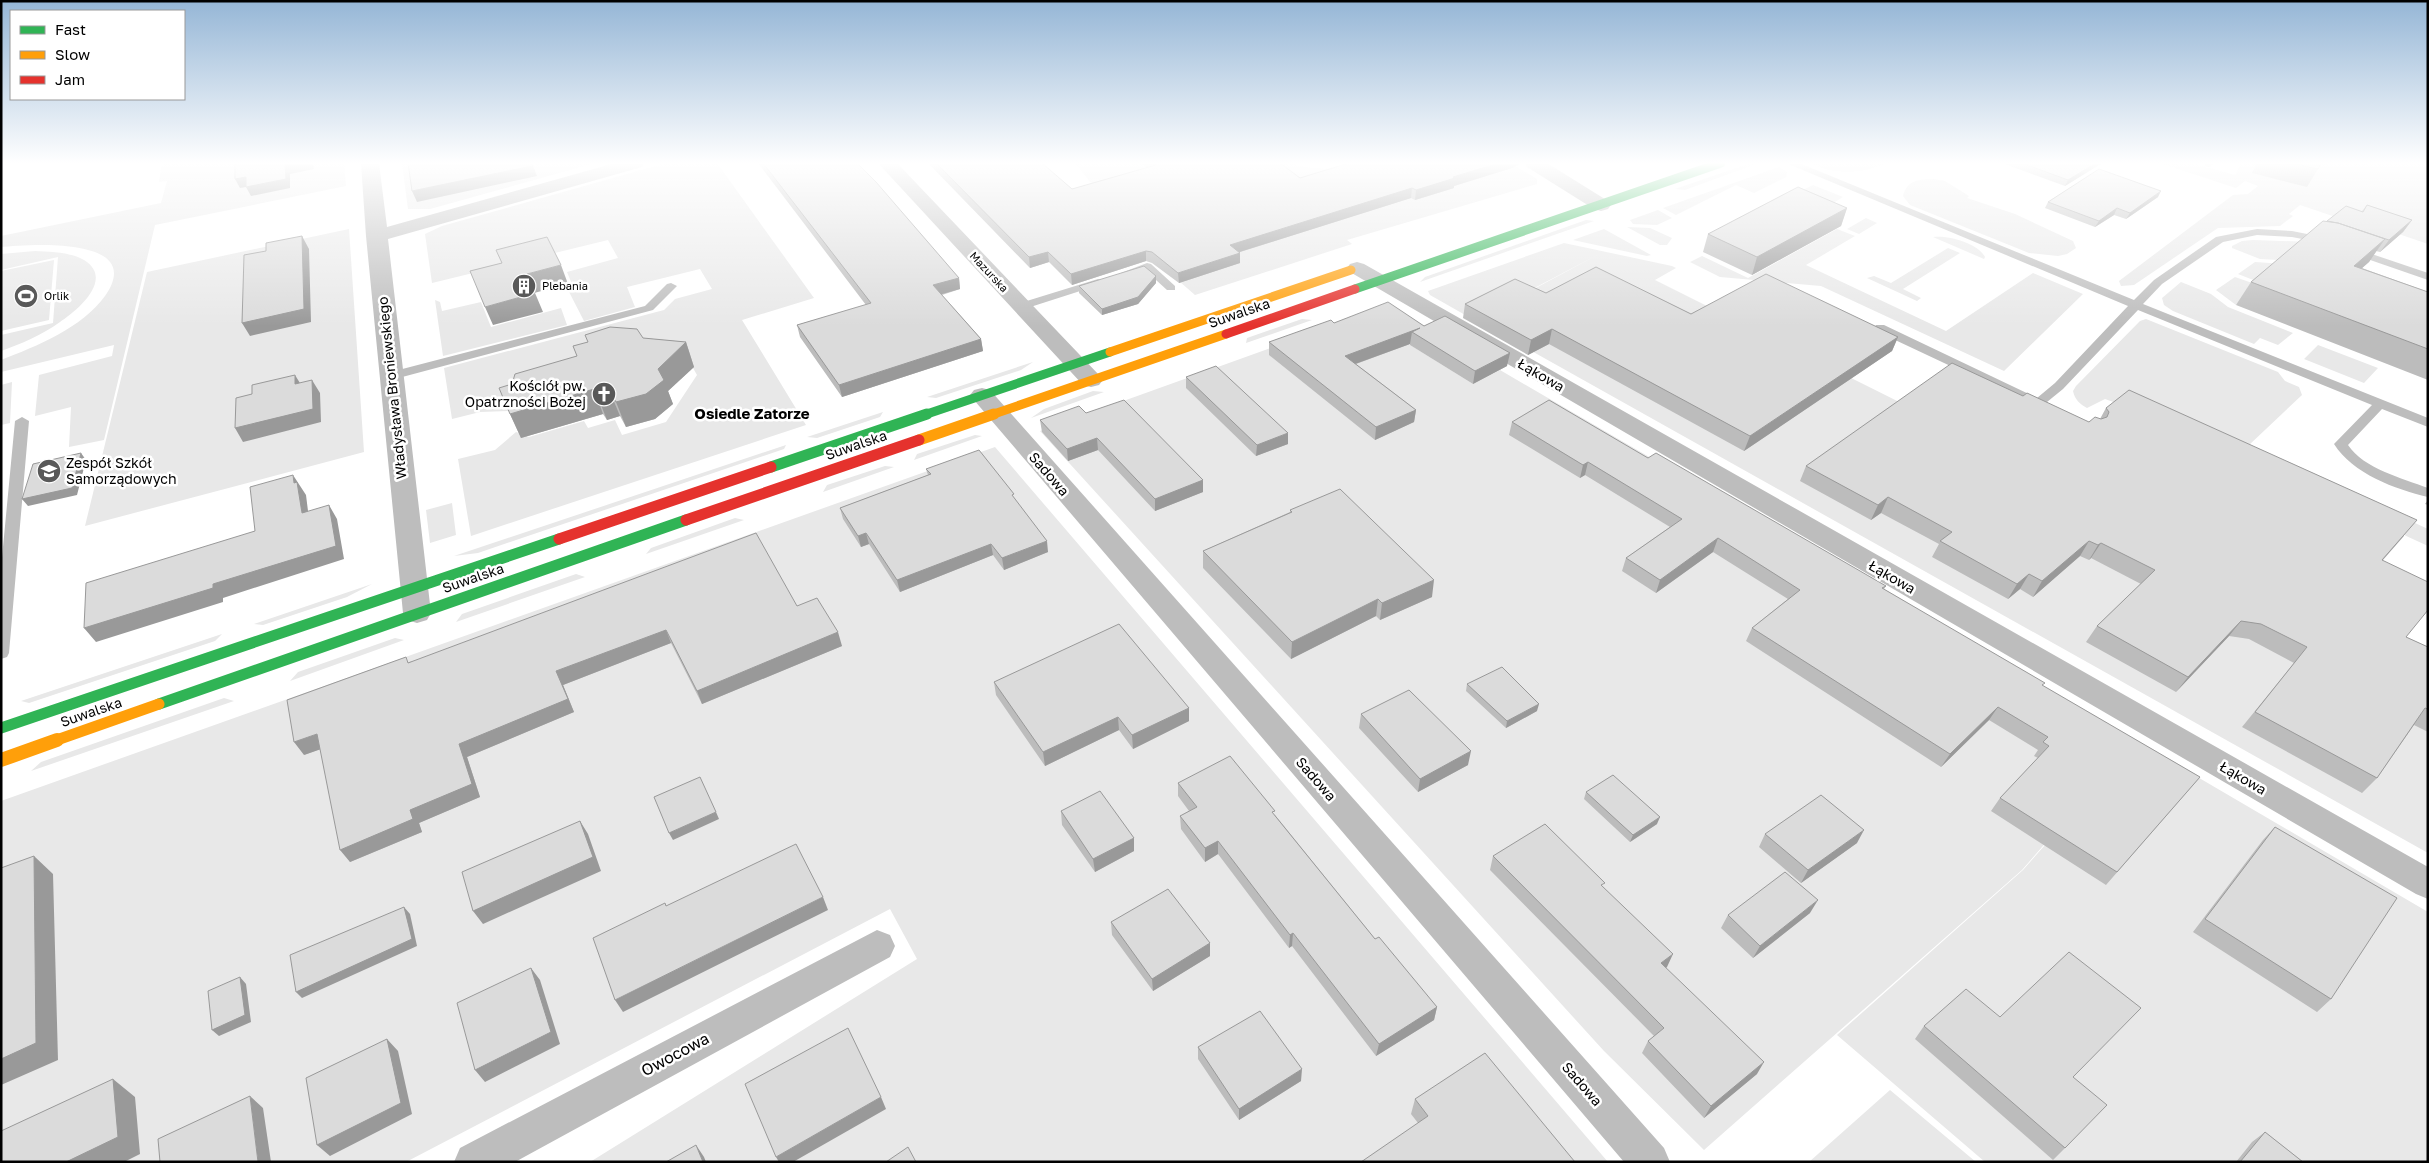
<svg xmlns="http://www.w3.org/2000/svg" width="2429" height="1163" viewBox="0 0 2429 1163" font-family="'Golos Text',sans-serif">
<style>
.green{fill:#e8e8e8}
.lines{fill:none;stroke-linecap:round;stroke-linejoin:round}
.lane{fill:#bdbdbd;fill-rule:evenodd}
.street{fill:#bdbdbd;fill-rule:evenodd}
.fast-far1{stroke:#30b455;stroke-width:9}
.fast{stroke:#30b455;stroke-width:11}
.slow-far2{stroke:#ff9f0a;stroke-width:9}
.slow-far1{stroke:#ff9f0a;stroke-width:11}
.slow{stroke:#ff9f0a;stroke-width:14}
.jam-far1{stroke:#e5322d;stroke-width:9}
.jam{stroke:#e5322d;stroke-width:11}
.wall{fill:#bcbcbc}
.shaded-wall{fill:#999}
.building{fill:#dbdbdb;stroke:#999}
.labels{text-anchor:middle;stroke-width:5;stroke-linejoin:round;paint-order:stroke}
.far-street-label{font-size:11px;fill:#000;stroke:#fff}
.far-poi-label{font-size:11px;fill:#000;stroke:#fff;text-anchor:start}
.street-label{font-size:14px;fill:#000;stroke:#fff}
.poi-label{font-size:14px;fill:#000;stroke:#fff;text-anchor:end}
.neighbourhood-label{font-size:15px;font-weight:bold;fill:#000;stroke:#fff}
.near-street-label{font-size:16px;fill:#000;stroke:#fff}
</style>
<rect width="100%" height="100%" fill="#fff"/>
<path class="green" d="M162,163H344L346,186L155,225L104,440L69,447L71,407L35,416L39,375L112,356L114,345L1,372V360C37,346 82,328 105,296C147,236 30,244 1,247V236L161,203L167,181L159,182Z
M402,163H595L430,209H408Z
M666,163H717L814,298L742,320L806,425L471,536L458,459L495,450L516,432L529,437L584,421L588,428L615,420L622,435L666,422L697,375L689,361L517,398L508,411L480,412L452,419L444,368L664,310L675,299L712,289L700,269L627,287L635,307L584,321L566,286L572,284L567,272L618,258L608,240L432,283L425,234L442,226Z
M1075,163H1293L1304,167L1340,170L1366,163H1510L1537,179V184L1347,240L1352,244L1195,295L1148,254Z
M1810,163H1886C1863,174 1833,175 1810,163Z
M2160,163H2191L2235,175L2241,163H2418L2428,165V244L2384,229L2380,232L2300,205L2289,214L2293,216L2280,226L2218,228L2134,285L2121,286L2119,281L2233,195L2248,194L2258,186L2245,181L2236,188Z
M1748,164H1756L1685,190L1675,189Z
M1779,167L1787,172L1786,177L1754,193L1736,185L1676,215L1663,208Z
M1934,179L1945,181L1969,196L1967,198L2015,214L2073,241L2076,248L2067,254L2058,256L2029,253L1910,205L1903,196C1907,180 1919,179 1934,179Z
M1813,185L1843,197L1828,206L1780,201Z
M1658,210L1672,218L1657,225L1633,224L1630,220Z
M1866,218L1877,223L1859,234L1847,229Z
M1586,220L1594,221L1420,282L1425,277Z
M1627,227L1650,228L1672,238L1667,245H1660Z
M349,229L364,452L85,526L147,272Z
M1604,229L1651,255L1647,256L1573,240Z
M1837,229L1855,236L1806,265L1946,331L2033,273L2083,294L2004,371L1821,286L1720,277L1690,262L1702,256L1748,278Z
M1933,237C1948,235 1978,243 1985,257L1984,259Z
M2253,240L2312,242L2331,263L2260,259L2232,248V246L2242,241Z
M1564,243L1672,266L1676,268L1655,280L2428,666V853L1476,320L1601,253L1474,320L1430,295L1428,291Z
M1948,248L1960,253L1903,289L1921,298L1917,301L1867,278L1874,276L1891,283Z
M35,251C51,252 70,252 84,260C115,279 77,311 60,322C42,335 21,344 1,351V335L53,323L58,257L1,270V254Z
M54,260L49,320L1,331V271Z
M2255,262L2327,267L2261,283L2238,274Z
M2235,277L2258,285L2236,305L2216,290Z
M2181,282L2211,294L2228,307L2293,333L2278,345L2260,338L2254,344L2173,311L2164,305L2162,298Z
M435,300L440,302L442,311L481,302L491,327L561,308L567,325L443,356Z
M1362,315L1473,384L1500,370L2135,740L2022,870L1704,1150L1604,1051L1040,431Z
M1302,319L1312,320L1246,343L1247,338Z
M2146,319L2278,372L2285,381L2299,387L2302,395L2248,446L2428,529V546L2119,404L2105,399L2087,408C2080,404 2075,400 2073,391L2076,386L2140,321Z
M2318,345L2378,368L2364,383L2304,359Z
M1033,362L1021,370L936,398L927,397Z
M12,382L10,423L1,425V385Z
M1093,391L1104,392L1031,418L1044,409Z
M883,412L880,417L817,438L807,437Z
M975,435L982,436L914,460L917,454Z
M786,445L784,449L478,553L454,556Z
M995,447L1608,1162H590L917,959L890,909L406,1162H1V801Z
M885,466L894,467L823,492L827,485Z
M452,503L456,535L430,543L426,510Z
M735,518L744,520L646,554L651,548Z
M576,574L585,577L456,622L462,614Z
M372,584L347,597L263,625L254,624Z
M222,634L215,641L29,703L21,701Z
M395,638L404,640L290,681L298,672Z
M224,698L234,701L31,771L41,762Z
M2136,741L2428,912V1162H1985L1837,1035L2023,870Z
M1890,1090L1976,1162H1809Z"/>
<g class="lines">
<path class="lane" d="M1786,163H1799L2134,300L2154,280L2216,237L2257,229L2292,231L2327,238L2328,240L2323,243L2292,237L2257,235L2223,242L2162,284L2143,304L2428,418V427L2382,409L2348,445C2364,469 2402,478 2428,488V497C2395,489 2353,474 2334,444L2372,405L2138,310L2063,389L2047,402L2048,405L2047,408L2042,409L1876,331L1874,328L1876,325H1884L2037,398L2055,383L2128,306Z
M2205,163H2215L2209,167L2205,166Z
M2354,248L2428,273V280L2350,253L2348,251Z
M1147,263L1151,264L1175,286V290H1167L1145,270L1127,276L1121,273Z
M1098,279L1102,280V284L1021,310L1015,306L1017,304Z
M671,283L677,286L653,310L391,380L385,376L387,373L645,306L667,284Z
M22,417L29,421L9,653L7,657L1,659V568L15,421Z"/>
<path class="street" d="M361,163H379L387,227L615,163H644L642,167L388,239L431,613L427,620L417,623L407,620L403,613L366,236Z
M878,163H897L1099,375L1103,380L1099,385L1091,387L1083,385Z
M1525,163H1547L1608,201L1611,205L1608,209L1601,211L1594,209L1527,167Z
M1357,262L1364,264L2428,867V899L2416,894L1350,272L1347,268L1350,264Z
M982,388L990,390L1664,1148L1670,1162H1624L974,400L970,395L974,390Z
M877,930L890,935L895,946L890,957L515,1162H454L460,1148Z"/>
<path class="fast-far1" d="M1355,289L1721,163
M924,415L1110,352"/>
<path class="fast" d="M771,467L927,414
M159,704L686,520
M1,728L559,539"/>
<path class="slow-far2" d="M1110,352L1351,270
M991,415L1226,334"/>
<path class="slow-far1" d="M919,440L994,414
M54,741L159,704"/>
<path class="slow" d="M1,760L57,740"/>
<path class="jam-far1" d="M1226,334L1355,289"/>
<path class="jam" d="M686,520L919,440
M559,539L771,467"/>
</g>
<path class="wall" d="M758,163H857L959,278L960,289L942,295L981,339L983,351L842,397L800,337L797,325L866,305Z
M928,163H1042L1072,189L1147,168L1141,163H1280L1300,178L1349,163H1522L1512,168L1454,186V188L1415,200L1411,198L1240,252V263L1179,283L1152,263L1146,261L1072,285L1049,262L1030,268Z
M2002,163H2102L2065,186Z
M2257,163H2321L2318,169L2307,187L2252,173Z
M2158,197L2126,219L2114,215L2095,227L2045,208L2048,202Z
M2367,205L2412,220L2403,232L2380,252L2376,251L2369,262L2362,268L2428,292V380L2236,305L2251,282L2327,221L2362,211Z
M1847,208L1841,226L1752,275L1703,252L1708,234Z
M1156,283L1138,304L1102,315L1079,293V286Z
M1546,293L1691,314L1898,337L1892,351L1744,451L1549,344L1528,355L1463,318L1465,304Z
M1334,323L1424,326L1507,366L1473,384L1410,345V344L1356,364L1416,410L1414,422L1375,440L1269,355V342Z
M643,338L686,342L694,367L668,391L673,404L655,419L626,427L620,416L607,420L603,414L521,438L510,414L512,384L577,356L573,346Z
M1186,377L1288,444L1256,456L1186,388Z
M2106,408L2404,536L2383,560L2406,637L2428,647V732L2414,725L2377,778L2362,793L2242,727L2294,663L2249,639L2229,636L2176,692L2086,642L2097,626L2141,584L2091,558L2089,560L2080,556L2033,597L2020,589L2008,599L1932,557L1939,544L1881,513L1871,520L1800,481L1806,466L2089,422L2100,419Z
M1086,413L1203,480V492L1155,511L1098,450L1068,461L1042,432L1040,420Z
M1512,422L1648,458L1886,586L1884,589L2043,686L2200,777L2106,885L1991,811L2000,798L2038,758L2034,756L2038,750L1989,720L1941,767L1746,641L1752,628L1788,599L1713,552L1656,593L1622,571L1626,558L1670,527L1585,475L1580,478L1509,435Z
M926,469L1015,499L1048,552L1004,570L993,555L900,592L869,544L861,547L843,519L840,508L928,475Z
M2428,500V505L2425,504Z
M1290,510L1432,597L1380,620L1376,616L1291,659L1203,568V551L1290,512Z
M797,606L842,646L702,704L671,643L563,685L574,712L467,757L480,797L419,823L422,832L350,862L320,749L304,755L409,662Z
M994,682L1189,708V721L1133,749L1119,730L1045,766L996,695Z
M1467,684L1537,711L1506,728L1466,691Z
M1361,714L1468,765L1418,792L1359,728Z
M1178,783L1275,815L1375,939L1437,1007L1434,1020L1376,1056L1292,946L1289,948L1218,854L1205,862L1181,829L1180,816L1189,811L1178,796Z
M1586,792L1657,824L1630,842L1584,799Z
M1061,811L1134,838V851L1095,872L1062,825Z
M2275,827L2331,999L2317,1012L2193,932L2263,840Z
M1765,834L1857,843L1801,883L1759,847Z
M1493,856L1603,887L1667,967L1666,968L1757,1074L1704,1118L1642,1053L1648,1041L1654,1036L1490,870Z
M1810,913L1753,958L1721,928L1728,915Z
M1111,922L1210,956L1153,991L1112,935Z
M1924,1026L2073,1077L2065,1148L2053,1160L1915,1039Z
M1198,1047L1301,1081L1239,1120L1198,1059Z
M1415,1099L1575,1162L1418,1123L1411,1114Z
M2265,1132L2303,1162H2236L2252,1142Z"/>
<path class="shaded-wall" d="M297,163H313L314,169L290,174V188L251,196L246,187L240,188L235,179L285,165Z
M532,163L537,176L417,202L412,191Z
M1499,163H1522L1512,168L1454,186V188L1415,200L1416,190L1453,177Z
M2096,163H2102L2065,186L2068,180Z
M1412,188L1411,198L1230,255V245Z
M2161,191L2158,197L2126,219L2130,213Z
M1847,208L1841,226L1752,275L1757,257Z
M2117,208L2114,215L2095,227L2099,221Z
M2412,220L2403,232L2380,252L2389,240Z
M302,236L309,249L311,322L250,336L242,323Z
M2385,239L2369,262L2338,289L2354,266Z
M1146,251V261L1072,285L1071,274Z
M1048,252L1049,262L1030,268L1029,257Z
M1240,253V263L1179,283L1178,273Z
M561,265L568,284L534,293L527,274Z
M1156,276V283L1138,304L1102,315V309Z
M959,278L960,289L935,296L933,285Z
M535,293L543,312L493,325L485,307Z
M1420,328L1412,332L1410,344L1344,368L1345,356Z
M1552,329L1549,344L1528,355L1531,340Z
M1898,337L1892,351L1744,451L1750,436Z
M981,339L983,351L842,397L839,385Z
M686,342L694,367L668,391L673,404L655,419L626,427L616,402L658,369Z
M1510,353L1507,366L1473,384L1475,371Z
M295,375L303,388L295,384Z
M312,380L320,393L321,422L243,442L235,428Z
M594,389L603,414L521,438L510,414Z
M610,392L620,416L607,420L597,395Z
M1416,410L1414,422L1375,440L1376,427Z
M1288,433V444L1256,456L1257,445Z
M1097,438L1098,450L1068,461L1067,449Z
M81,453L86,460L77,495L28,506L22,499Z
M1588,462L1585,475L1580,478L1583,465Z
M293,475L306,495L310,527L302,513L294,483Z
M1203,480V492L1155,511V499Z
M1888,497L1881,513L1871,520L1878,505Z
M329,505L337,519L344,559L223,598V602L96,642L84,628L213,584Z
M866,533L869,544L861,547L858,536Z
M1718,538L1713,552L1656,593L1660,580Z
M1047,541L1048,552L1004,570L1002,558Z
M2089,541L2080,556L2033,597L2042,581Z
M2101,543L2091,558L2089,560L2098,545Z
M991,544L993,555L900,592L897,580Z
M2029,574L2020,589L2008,599L2017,584Z
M1434,580L1432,597L1380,620L1382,603Z
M1378,599L1376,616L1291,659L1292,642Z
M2241,621L2229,636L2176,692L2188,677Z
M666,630L671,643L563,685L574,712L467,757L480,797L419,823L422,832L350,862L340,850L410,810L459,744L556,671Z
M838,632L842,646L702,704L697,691Z
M1539,704L1537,711L1506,728L1507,721Z
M1998,707L1989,720L1941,767L1950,754Z
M1189,708V721L1133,749L1132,735Z
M1118,717L1119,730L1045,766L1043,752Z
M317,734L327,747L304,755L294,742Z
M1471,751L1468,765L1418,792L1420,779Z
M716,812L719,819L673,840L669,833Z
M1660,817L1657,824L1630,842L1633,835Z
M580,821L588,834L601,871L483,924L473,911Z
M1864,830L1857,843L1801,883L1808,870Z
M1134,838V851L1095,872L1093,859Z
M1218,841V854L1205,862V848Z
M34,856L53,874L58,1060L1,1085V1059Z
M823,897L828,910L623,1012L615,1000Z
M1818,900L1810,913L1753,958L1760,946Z
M404,907L410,914L417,946L302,998L296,992Z
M1293,933L1292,946L1289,948L1290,935Z
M1210,943V956L1153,991L1152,979Z
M1673,954L1667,967L1655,976L1661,963Z
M531,968L540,980L560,1044L485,1082L475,1070Z
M240,977L246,984L251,1022L219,1036L212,1030Z
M1437,1007L1434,1020L1376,1056L1379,1044Z
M387,1039L398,1051L412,1114L330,1156L317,1145Z
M1764,1062L1757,1074L1704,1118L1711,1106Z
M1302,1069L1301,1081L1239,1120V1109Z
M113,1079L135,1097L140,1154L124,1162H66Z
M250,1096L263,1108L271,1162H258Z
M881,1097L886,1109L793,1162H779L776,1157Z
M696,1145L704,1157L706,1162H703Z"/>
<path class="building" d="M235,163H297L285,165L286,179L246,187V177L235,179Z
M408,163H532V166L412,191Z
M763,163H857L876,182L959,278L933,285L981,339L839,385L797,325L871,303Z
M936,163H1042L1072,189L1156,165L1153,163H1280L1300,178L1349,163H1499L1453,177L1455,178L1416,190L1412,188L1230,245L1240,253L1178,273L1152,252L1146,251L1071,274L1048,252L1029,257Z
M2022,163H2096L2068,180Z
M2292,163H2321L2318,169Z
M2099,169L2161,191L2130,213L2117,208L2099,221L2048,202Z
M1798,187L1847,208L1757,257L1708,234Z
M2367,205L2412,220L2389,240L2338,223L2327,221L2346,206L2363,212Z
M2323,221L2338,223L2385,239L2354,266L2428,292V349L2251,282Z
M302,236L304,309L242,323L244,255L266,251V243Z
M547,237L561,265L527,274L535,293L485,307L470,271L502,263L496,250Z
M1144,266L1156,276L1138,297L1102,309L1079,286Z
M1596,267L1691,314L1766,274L1898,337L1750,436L1552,329L1531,340L1465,304L1515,279L1546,293Z
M1388,302L1424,326L1445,316L1510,353L1475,371L1412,332L1420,328L1345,356L1416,410L1376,427L1269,342L1331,320L1334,323Z
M610,327L637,329L643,338L686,342L658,369L664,380L646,394L616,402L610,392L597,395L594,389L510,414L499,388L512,384L515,374L577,356L573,346L588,342L585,335Z
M1952,363L2023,396L2027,393L2089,422L2095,417L2101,419L2107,417L2109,412L2106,408L2129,390L2417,520L2382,560L2428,582V610L2406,637L2428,647V709L2425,708L2377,778L2255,712L2307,647L2261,624L2241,621L2188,677L2097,626L2155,570L2101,543L2098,545L2089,541L2042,581L2029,574L2017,584L1940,541L1952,532L1888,497L1878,505L1806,466Z
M1216,366L1288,433L1257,445L1186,377Z
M295,375V384L312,380L313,409L235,428L236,398L252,394V385Z
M1124,400L1203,480L1155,499L1097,438L1067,449L1040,420L1079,406L1086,413Z
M1549,400L1648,458L1656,453L1886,586L1882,588L2045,683L2042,685L2200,777L2117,872L2000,798L2049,746L2043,742L2048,737L1998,707L1950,754L1752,628L1800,590L1718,538L1660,580L1626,558L1682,519L1588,462L1583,465L1512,422Z
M979,450L1014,494L1012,495L1047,541L1002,558L991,544L897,580L866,533L858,536L840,508L931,474L926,469Z
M81,453L72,488L22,499L33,464Z
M293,475L294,483L297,482L302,513L329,505L336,546L213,584V588L84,628L86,583L255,531L250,487Z
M1340,489L1434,580L1382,603L1378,599L1292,642L1203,551L1292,512L1290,510Z
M756,533L797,606L817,598L838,632L697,691L666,630L556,671L568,699L459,744L472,784L410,810L413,819L340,850L317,734L294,742L287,700L406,657L408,663Z
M1119,624L1189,708L1132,735L1118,717L1043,752L994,682Z
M1502,667L1539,704L1507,721L1467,684Z
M1409,690L1471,751L1420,779L1361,714Z
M1230,756L1275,811L1272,812L1375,939L1379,937L1437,1007L1379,1044L1293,933L1290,935L1218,841L1205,848L1180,816L1197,807L1178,783Z
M1613,775L1660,817L1633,835L1586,792Z
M700,777L716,812L669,833L654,797Z
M1100,791L1134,838L1093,859L1061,811Z
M1821,795L1864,830L1808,870L1765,834Z
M580,821L593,857L473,911L462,872Z
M1545,824L1605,883L1601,885L1673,954L1661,963L1764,1062L1711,1106L1648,1041L1664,1028L1493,856Z
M2275,827L2397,898L2331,999L2205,919Z
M796,844L823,897L615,1000L593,938L665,903L666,906Z
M34,856L36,1043L1,1059V868Z
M1785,872L1818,900L1760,946L1728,915Z
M1168,889L1210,943L1152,979L1111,922Z
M404,907L412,939L296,992L290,955Z
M2069,952L2141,1008L2073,1077L2107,1105L2065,1148L1924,1026L1966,989L2000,1017Z
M531,968L551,1032L475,1070L457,1003Z
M240,977L245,1015L212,1030L208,991Z
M1260,1011L1302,1069L1239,1109L1198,1047Z
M848,1028L881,1097L776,1157L745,1084Z
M387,1039L401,1103L317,1145L306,1078Z
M1485,1053L1575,1162H1361L1428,1116L1415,1099Z
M113,1079L118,1137L66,1162H1V1131Z
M250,1096L258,1162H160L158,1139Z
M2265,1132L2303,1162H2240Z
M696,1145L703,1162H666Z
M908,1147L916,1162H886Z"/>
<linearGradient id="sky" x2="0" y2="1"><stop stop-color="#95b6d6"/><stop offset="0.5" stop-color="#fff"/><stop offset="1" stop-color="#fff" stop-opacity="0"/></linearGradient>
<rect width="2429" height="326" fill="url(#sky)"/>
<defs>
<g id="building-disc" transform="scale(1.25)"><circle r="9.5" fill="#595959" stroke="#fff"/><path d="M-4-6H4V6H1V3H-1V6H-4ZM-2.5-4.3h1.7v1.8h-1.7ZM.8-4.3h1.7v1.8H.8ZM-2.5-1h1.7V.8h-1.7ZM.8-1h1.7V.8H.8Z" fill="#fff"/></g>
<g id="stadium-disc" transform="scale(1.25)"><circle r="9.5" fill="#595959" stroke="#fff"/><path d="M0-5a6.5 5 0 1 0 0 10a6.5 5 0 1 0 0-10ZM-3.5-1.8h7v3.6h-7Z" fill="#fff"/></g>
<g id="church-disc" transform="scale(1.25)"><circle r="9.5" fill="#595959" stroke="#fff"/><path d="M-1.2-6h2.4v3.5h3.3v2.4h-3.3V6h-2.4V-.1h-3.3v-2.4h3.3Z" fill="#fff"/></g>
<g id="school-disc" transform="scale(1.25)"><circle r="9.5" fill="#595959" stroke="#fff"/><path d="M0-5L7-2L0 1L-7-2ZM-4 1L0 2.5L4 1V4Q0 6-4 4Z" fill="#fff"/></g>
</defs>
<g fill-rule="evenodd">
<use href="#building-disc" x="524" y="286"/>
<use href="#stadium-disc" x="26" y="296"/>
<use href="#church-disc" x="604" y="394"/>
<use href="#school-disc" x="49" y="471"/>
</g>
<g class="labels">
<g class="far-street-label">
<text transform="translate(989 272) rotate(47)" y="4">Mazurska</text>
</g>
<g class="far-poi-label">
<text x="542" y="290">Plebania</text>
<text x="44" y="300">Orlik</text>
</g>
<g class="street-label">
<text transform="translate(1239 313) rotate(-19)" y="5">Suwalska</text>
<text transform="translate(1541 375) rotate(30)" y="5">Łąkowa</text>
<text transform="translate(392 388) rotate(-96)" y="5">Władysława Broniewskiego</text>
<text transform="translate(856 445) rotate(-19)" y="5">Suwalska</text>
<text transform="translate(1049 474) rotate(49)" y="5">Sadowa</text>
<text transform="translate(1892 577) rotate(30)" y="5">Łąkowa</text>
<text transform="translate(473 578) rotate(-19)" y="5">Suwalska</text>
<text transform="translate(91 712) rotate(-19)" y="5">Suwalska</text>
<text transform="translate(2243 778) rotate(30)" y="5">Łąkowa</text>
<text transform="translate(1316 779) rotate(49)" y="5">Sadowa</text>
<text transform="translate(1582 1084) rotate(49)" y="5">Sadowa</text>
</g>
<g class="poi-label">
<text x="586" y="391">Kościół pw.<tspan x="586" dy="16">Opatrzności Bożej</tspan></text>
<text x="66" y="468" text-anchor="start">Zespół Szkół<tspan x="66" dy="16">Samorządowych</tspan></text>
</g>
<g class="neighbourhood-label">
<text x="752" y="419">Osiedle Zatorze</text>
</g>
<g class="near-street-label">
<text transform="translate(675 1054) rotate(-28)" y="6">Owocowa</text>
</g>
</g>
<rect width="2429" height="1163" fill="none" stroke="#000000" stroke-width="5"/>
<rect x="10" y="10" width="175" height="90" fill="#ffffff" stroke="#999999"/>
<rect x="20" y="26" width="25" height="8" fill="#30b455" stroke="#999999"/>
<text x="55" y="35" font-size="15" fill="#000000">Fast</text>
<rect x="20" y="51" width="25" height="8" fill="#ff9f0a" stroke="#999999"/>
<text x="55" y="60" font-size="15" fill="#000000">Slow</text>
<rect x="20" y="76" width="25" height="8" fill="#e5322d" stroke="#999999"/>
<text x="55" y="85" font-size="15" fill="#000000">Jam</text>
</svg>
